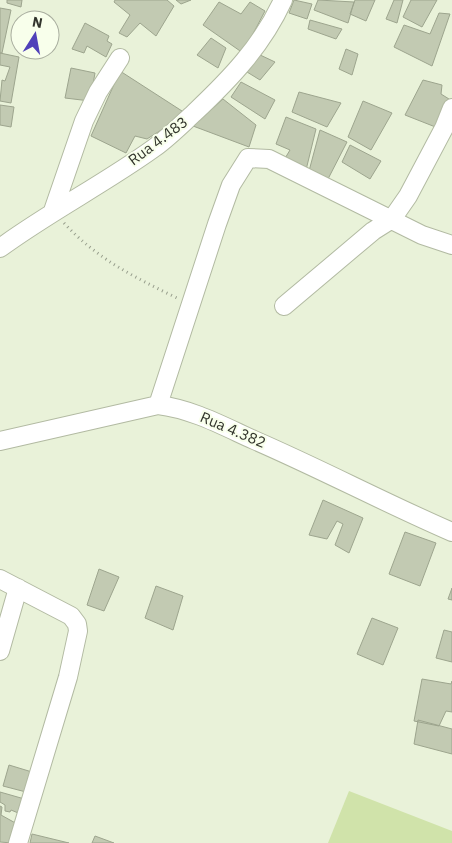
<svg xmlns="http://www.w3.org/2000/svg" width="452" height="843" viewBox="0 0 452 843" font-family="'IBM Plex Sans',sans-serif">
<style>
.green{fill:#d0e3aa}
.building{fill:#c2cab2;stroke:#9da58e}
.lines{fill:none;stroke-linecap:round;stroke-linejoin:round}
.street-casing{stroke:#b2baa2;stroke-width:20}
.path{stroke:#989f8d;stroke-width:3;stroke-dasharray:1 4;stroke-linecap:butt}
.street{stroke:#fff;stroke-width:18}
.labels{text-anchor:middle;stroke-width:4;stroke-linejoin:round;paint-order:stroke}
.street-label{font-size:15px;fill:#32352c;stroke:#f8ffeb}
</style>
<rect width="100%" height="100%" fill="#e9f2d9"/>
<path class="green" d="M349,791L452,831V843H328Z"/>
<path class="building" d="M7,0H22L21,7L7,3Z
M115,0H167L174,6L156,36L140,23L127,37L119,33L130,15L114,2Z
M176,0H191L181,4Z
M294,0L312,4L307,19L289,13Z
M318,0L354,2L348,23L314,10Z
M355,0H375L366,21L350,14Z
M394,0H403L397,23L386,19Z
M411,0H437L422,27L403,17Z
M219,2L241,14L250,2L265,11L243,53L203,25Z
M0,8L11,10L2,53H0Z
M439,13L450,14L432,66L394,47L404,25L430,34Z
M310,20L342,29L336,39L308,29Z
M85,23L109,36L107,41L112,44L106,57L87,46L84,53L72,49Z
M211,38L226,48L218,68L197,55Z
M346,49L358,54L352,75L339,69Z
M0,53L19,57L11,103L0,101L2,80L5,81L10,67L0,65Z
M258,54L275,62L260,80L247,72Z
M71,68L95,73L90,101L65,98Z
M120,71L182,111L177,120L147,139L135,136L126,153L91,136Z
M423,80L442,85L441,94L449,99L438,128L405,115Z
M241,82L275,100L265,119L231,97Z
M299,92L341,103L327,127L292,112Z
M223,99L256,125L249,147L193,126Z
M363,101L392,113L371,150L348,137Z
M0,105L14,107L11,127L0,125Z
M286,117L316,129L306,170L284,160L290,150L276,144Z
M320,130L347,142L328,179L309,171Z
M350,145L381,161L370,179L342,162Z
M323,500L363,518L349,553L335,545L343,524L337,521L327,539L309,535Z
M405,532L436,543L420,586L389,574Z
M99,569L119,577L104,611L87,605Z
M156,586L183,596L173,630L145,618Z
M452,588V600L448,599Z
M372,618L398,628L383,665L357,654Z
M444,630L452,632V662L436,658Z
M422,679L451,684L452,681V712L446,711L439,726L414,721Z
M418,720L452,729V754L414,744Z
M9,765L32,772L26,792L3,786Z
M0,792L28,800L23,815L11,810L10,812L5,811V805L0,802Z
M0,806L2,807L1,815L19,825L12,843L0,842Z
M32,834L69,843H30Z
M95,836L114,843H92Z"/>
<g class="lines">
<g class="street-casing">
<path id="street" d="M53,211L84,121L98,92L120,58
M0,248C49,212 104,184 154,148C168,138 181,125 194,113C230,79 262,46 283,0
M284,306L373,231L392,219L408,196L444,128L452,108
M158,405L217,224L231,185L248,158L269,159L422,235L452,245
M0,441L158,405C192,409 223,426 254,440C321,469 385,503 452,532
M0,579L71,616L77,624L78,631L68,677L18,843
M0,651L18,588"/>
</g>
<path class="path" d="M64,223C97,259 134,277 177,298"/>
<use href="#street" class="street"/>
</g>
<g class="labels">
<g class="street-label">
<text transform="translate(158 141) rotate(-37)" y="5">Rua 4.483</text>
<text transform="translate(233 430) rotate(23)" y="5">Rua 4.382</text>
</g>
</g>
<g transform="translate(35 35) rotate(11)"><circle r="24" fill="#f8ffeb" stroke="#a9ae9f"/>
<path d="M0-4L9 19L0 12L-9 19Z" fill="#5041b9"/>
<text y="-8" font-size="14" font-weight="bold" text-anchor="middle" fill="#32352c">N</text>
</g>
</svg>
